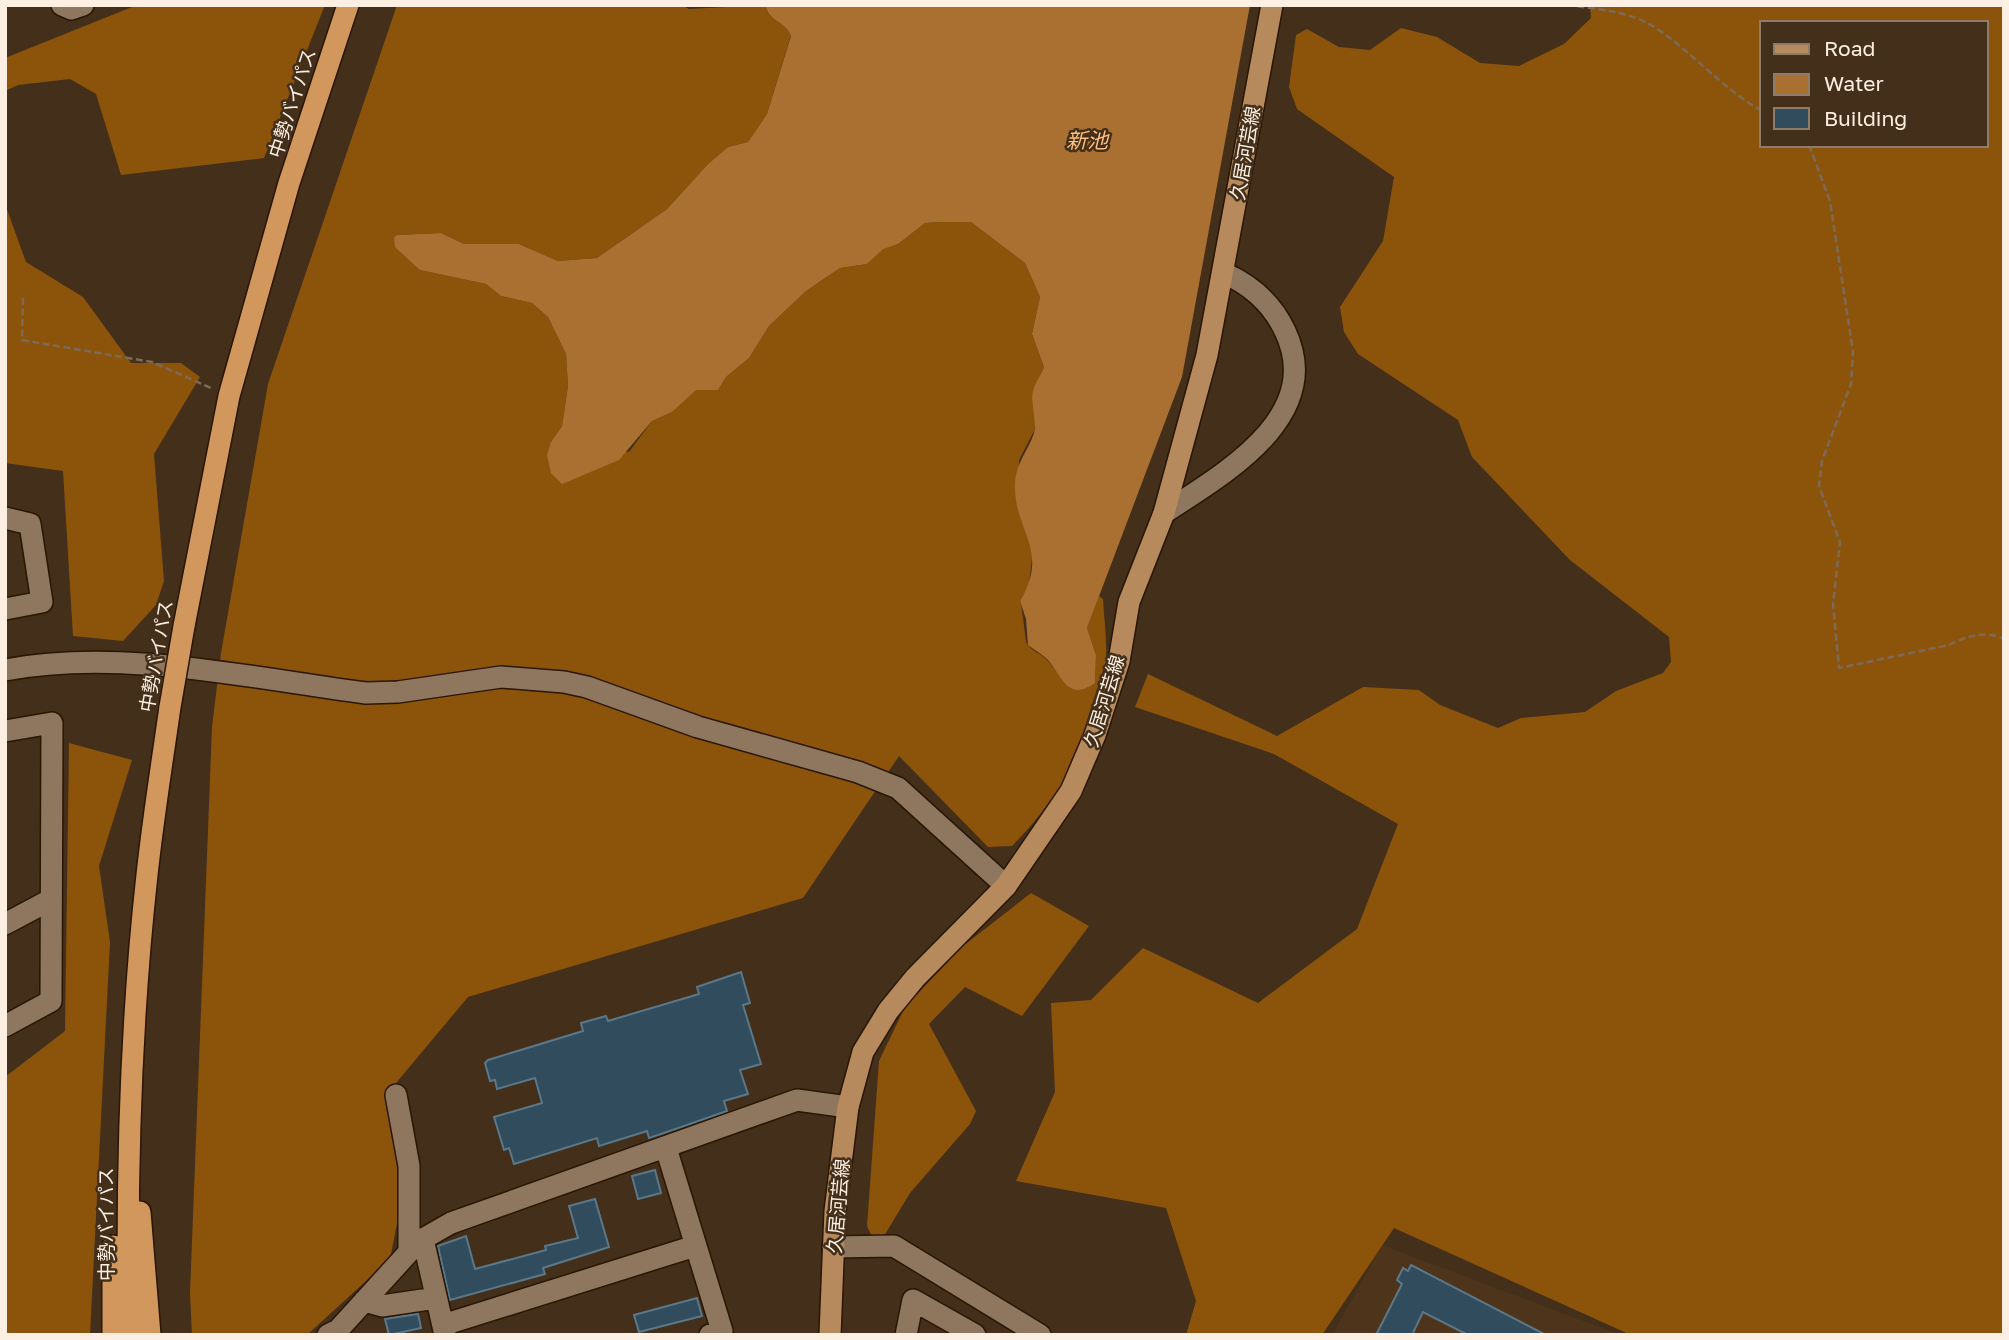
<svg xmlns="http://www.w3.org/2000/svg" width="2009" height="1340" viewBox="0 0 2009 1340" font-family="'Golos Text','Noto Sans JP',sans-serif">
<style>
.built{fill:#4e341a}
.forest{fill:#8c540b;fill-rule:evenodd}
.water{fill:#aa7031}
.building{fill:#304c5d;stroke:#5a788a;stroke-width:2}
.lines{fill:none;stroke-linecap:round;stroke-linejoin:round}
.minor-casing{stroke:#291603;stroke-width:24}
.major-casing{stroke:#291603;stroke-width:24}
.highway-casing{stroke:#291603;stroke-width:24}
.path{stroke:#7c6a57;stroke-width:2.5;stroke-dasharray:7 3.5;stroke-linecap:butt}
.minor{stroke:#8e765f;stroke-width:21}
.major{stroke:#b68a5d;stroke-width:21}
.highway{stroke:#d1975c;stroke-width:21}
.highway-bridge-casing{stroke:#291603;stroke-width:24;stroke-linecap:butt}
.highway-bridge{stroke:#d1975c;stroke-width:21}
.labels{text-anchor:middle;stroke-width:5;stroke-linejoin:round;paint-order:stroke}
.street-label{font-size:19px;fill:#fdefe2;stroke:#432f1a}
.water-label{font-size:21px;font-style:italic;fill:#febe7d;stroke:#432f1a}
</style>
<rect width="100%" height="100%" fill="#432f1a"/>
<path class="built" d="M1382,1245L1621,1335H1332Z"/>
<path class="forest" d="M137,5H325L264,158L121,175L96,94L70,79L18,85L5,91V58Z
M397,5H682L689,9L766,5C767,21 786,21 791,35L767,114L748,142L728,147L708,164L667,209L597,258L558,261L519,244H464L441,233L397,235L420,270L486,284L501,296L532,303L548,317L566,354L568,386L562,426L551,442L629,452L652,421L672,412L696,389L718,390L726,377L749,358L769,326L806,291L840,268L867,264L883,248L898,244L925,223L940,222H971L1025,263L1040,297L1032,334L1044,367L1033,391L1036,414L1034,431L1019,460L1021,519L1033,549L1029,585L1020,601C1023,611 1025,640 1027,644C1031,650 1039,653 1045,658C1061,672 1068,702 1095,683L1096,655L1087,628L1099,596L1103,599C1104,618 1107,638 1106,658C1104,726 1059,799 1012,846L988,847L899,756L803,898L468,997L386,1095L405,1183L390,1259L307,1335H192L190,1293L212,727L221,653L268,384Z
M1590,5H2004V1335H1631L1394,1228L1322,1335H1186L1196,1301L1166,1208L1016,1181L1055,1092L1051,1003L1091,1000L1143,948L1258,1003L1357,929L1398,824L1274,754L1135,707L1148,674L1277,736L1363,687L1419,690L1440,705L1498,728L1521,718L1585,712L1616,691L1663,673L1671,662L1669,637L1570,560L1472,457L1458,420L1358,354L1344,332L1340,307L1383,241L1394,177L1297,109L1289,87L1296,35L1307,29L1339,47L1370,50L1401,28L1437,37L1480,63L1519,66L1564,44L1591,18ZM1762,23H1986V145H1762Z
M5,204L26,262L83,297L131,363H181L200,377L154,454L164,581L156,605L123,641L73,636L63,471L5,463Z
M69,743L132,760L99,866L110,942L90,1335H5V1077L65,1031Z
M1031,893L1089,926L1022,1016L965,987L929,1024L976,1111L970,1124L910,1193L884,1236L872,1237L867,1226L879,1061L905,1007L963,946Z"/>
<path class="water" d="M766,5H1250L1182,377L1087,628L1096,655L1095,683C1067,703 1062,675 1047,659C1042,654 1034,650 1028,645L1026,619L1020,601C1051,549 1013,531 1015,483C1016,463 1028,451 1034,433C1037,420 1030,401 1033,391C1035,383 1041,375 1044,367L1032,334L1040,297L1025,263L971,222H940L925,223L898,244L883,249L867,264L840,268L806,291L769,326L749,358L726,377L718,390H696L672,412L652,421L619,460L562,484L551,473L547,455L551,442L562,426L568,386L566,354L548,317L532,303L501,296L486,284L420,270L395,247L394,238L397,235L441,233L464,244H519L558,261L597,258L667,209L708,164L728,147L748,142L767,114L791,36C786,21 767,21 766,5Z"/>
<path class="building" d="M741,972L750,1003L743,1005L761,1064L740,1070L748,1094L724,1101L727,1111L661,1134L649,1138L647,1131L599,1146L597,1138L514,1164L509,1148L504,1150L494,1117L542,1103L535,1078L497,1089L495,1080L490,1081L485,1063L488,1060L583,1031L581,1023L606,1016L608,1021L699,994L697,987Z
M655,1170L661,1193L638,1199L632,1176Z
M595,1199L609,1247L543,1268L545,1274L450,1300L438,1246L466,1236L475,1269L546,1250L545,1246L578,1238L569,1206Z
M1411,1265L1546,1335H1468L1423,1312L1412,1335H1376L1402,1284L1397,1280L1403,1268L1408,1271Z
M697,1298L702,1316L639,1332L634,1315Z
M418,1314L421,1328L389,1335L385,1319Z"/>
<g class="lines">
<g class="minor-casing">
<path id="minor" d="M62,5L71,9L83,5
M1164,513C1223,474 1326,417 1285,331C1272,303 1251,285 1224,273
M5,518L30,524L42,602L5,609
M5,670C121,648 250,678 366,693L398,692L501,677L564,682L587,687L698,727L858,772L898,788L1006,886
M5,731L52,723L51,1001L5,1026
M5,924L50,900
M396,1095L409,1166V1252
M666,1148L722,1331L710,1335
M423,1239L445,1335
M833,1247L894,1246L1040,1335
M364,1301L382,1306L436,1298
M443,1325L695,1246
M328,1335L338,1330L409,1252L423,1239L451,1223L797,1100L848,1107
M906,1335L913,1300L975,1335"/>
</g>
<g class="major-casing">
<path id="major" d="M830,1335L835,1211L848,1107L863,1052L888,1011L915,978L1006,886L1071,791L1095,735L1119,661L1129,602L1164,513L1207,355L1272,5"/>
</g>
<g class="highway-casing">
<path id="highway" d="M184,626L229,396L289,183L348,5
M140,1212L150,1335
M113,1335V1246
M129,1335C126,1181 130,1028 147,875C153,819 162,763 170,707"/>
</g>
<path class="path" d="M1567,5C1597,9 1630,11 1656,28C1693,53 1723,89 1762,111
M1809,145L1830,201L1853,352L1851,384L1822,461L1819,486L1840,542L1833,604L1839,668L1949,645C1967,636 1985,630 2004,639
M23,298L22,340L152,362L211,388"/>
<use href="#minor" class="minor"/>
<use href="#major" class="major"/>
<use href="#highway" class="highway"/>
<g class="highway-bridge-casing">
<path id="highway-bridge" d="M170,707L184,626"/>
</g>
<use href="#highway-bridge" class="highway-bridge"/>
</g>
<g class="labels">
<g class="street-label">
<text transform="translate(292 103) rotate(-72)" y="7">中勢バイパス</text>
<text transform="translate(1245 153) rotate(-80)" y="7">久居河芸線</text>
<text transform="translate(156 656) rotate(-80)" y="7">中勢バイパス</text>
<text transform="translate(1104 701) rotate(-73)" y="7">久居河芸線</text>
<text transform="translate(838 1206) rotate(-85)" y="7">久居河芸線</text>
<text transform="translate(106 1224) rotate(-90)" y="7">中勢バイパス</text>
</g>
<g class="water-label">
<text x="1087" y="148">新池</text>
</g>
</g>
<rect width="2009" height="1340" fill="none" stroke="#fdefe2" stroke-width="14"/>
<rect x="1760" y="21" width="228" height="126" fill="#432f1a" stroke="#8d7c6a" stroke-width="2"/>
<rect x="1774" y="44" width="35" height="10" fill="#b68a5d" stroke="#8d7c6a" stroke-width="2"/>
<text x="1824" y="56" font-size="21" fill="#fdefe2">Road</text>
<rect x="1774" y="74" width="35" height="21" fill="#aa7031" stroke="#8d7c6a" stroke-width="2"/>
<text x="1824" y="91" font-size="21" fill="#fdefe2">Water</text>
<rect x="1774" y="108" width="35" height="21" fill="#304c5d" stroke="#8d7c6a" stroke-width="2"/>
<text x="1824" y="126" font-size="21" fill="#fdefe2">Building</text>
</svg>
